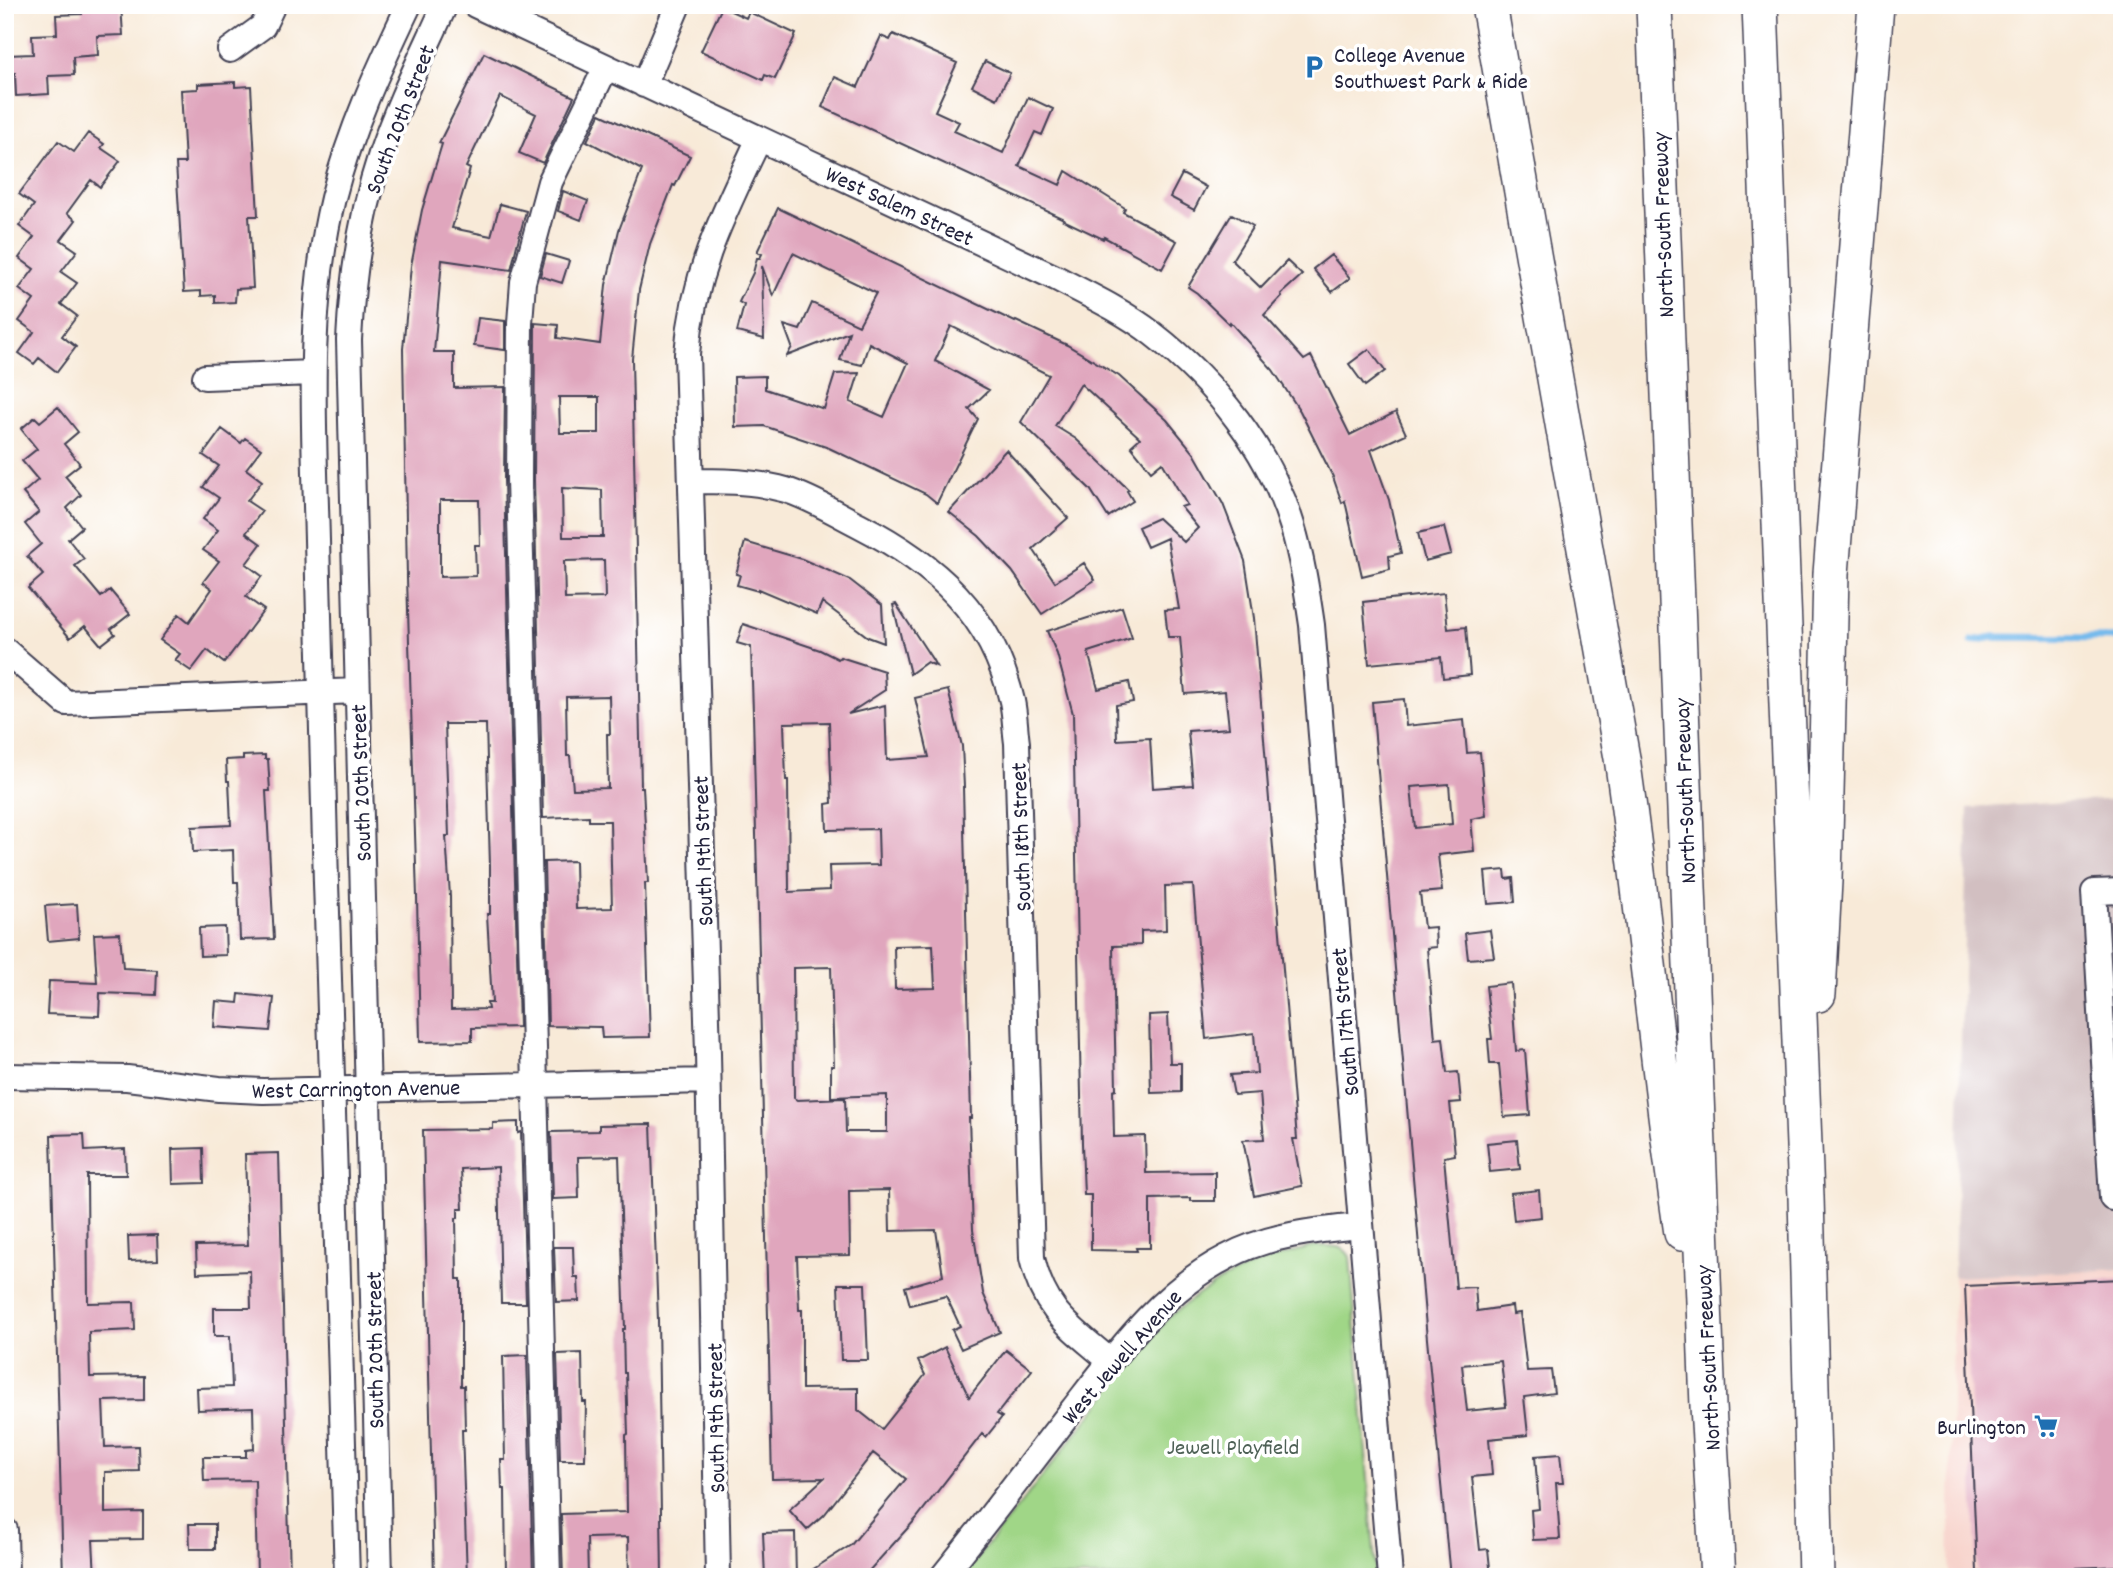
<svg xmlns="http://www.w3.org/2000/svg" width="2127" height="1582" viewBox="0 0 2127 1582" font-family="Dekko,sans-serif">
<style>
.built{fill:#f7d1c9}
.industrial{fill:#d2bfc1}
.green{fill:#a0d687;stroke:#617c61;stroke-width:2}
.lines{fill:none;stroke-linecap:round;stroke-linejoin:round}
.stream{stroke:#75baec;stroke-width:7}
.building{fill:#e0a6bd;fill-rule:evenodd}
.minor-casing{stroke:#424053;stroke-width:28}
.highway-casing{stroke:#424053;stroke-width:38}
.minor{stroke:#fff;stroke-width:24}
.highway{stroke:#fff;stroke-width:35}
.labels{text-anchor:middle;stroke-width:7;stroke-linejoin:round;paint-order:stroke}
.poi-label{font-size:23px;fill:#22223b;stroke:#fff;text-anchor:start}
.street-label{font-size:23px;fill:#22223b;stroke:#fff}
.park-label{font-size:23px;fill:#4e6156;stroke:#fff}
</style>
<rect width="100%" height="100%" fill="#fff"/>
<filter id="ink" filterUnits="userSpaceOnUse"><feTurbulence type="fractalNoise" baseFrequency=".0143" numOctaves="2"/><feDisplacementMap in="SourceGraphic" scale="14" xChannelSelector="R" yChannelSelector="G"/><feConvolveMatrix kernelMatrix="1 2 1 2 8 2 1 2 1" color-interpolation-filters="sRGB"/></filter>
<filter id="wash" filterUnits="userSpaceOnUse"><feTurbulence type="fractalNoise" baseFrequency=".00686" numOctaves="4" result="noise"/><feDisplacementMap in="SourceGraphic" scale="28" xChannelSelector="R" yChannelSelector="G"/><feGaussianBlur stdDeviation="1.57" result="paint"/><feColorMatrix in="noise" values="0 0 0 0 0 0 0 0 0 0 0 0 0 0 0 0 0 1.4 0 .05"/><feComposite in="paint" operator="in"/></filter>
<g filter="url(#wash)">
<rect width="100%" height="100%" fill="#f8ead8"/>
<path class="built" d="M2122,1269V1577H1949L1954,1277Z"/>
<path class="industrial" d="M2122,799V1269L1954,1277L1968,808Z"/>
<path class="green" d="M1316,1246C1328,1246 1344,1244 1350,1257L1376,1577H962L1169,1317C1219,1276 1253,1262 1316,1246Z"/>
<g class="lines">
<path class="stream" d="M1972,641L1994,637L2122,638"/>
</g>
<g id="blocks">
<path class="building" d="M81,5H121L123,35L97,36L98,55L73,57L74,75L48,76L49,94L16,96L15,73H8L7,55L33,54L32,35L57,34L56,15L82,14Z
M722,7L746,18L749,12L796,34L775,79L765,75L763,80L701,51Z
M893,34L957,63L935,111L959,122L954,131L1003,153L1028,97L1053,109L1042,135L1035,132L1019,166L1060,185L1066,171L1125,208L1123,212L1177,241L1162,269L1104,237L1103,239L1063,220L1064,219L822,107L835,77L858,87L881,36L890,40Z
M484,53L574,97L543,163L519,153L536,114L500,96L466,167L470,169L452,228L491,236L500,204L526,211L517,245L511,270L442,260L434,352H454V388L505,387L504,480L519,1027L472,1028V1041L420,1042L417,897L407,578L403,349L411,266L422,210L442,144L439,143ZM440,500H479L480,545H475L476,576L440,577ZM445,724H486L490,865V914H487L492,1003H487L488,1009L451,1010L450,896L446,836H449Z
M985,61L1010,73L997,99L972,86Z
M235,82V87L251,86L258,216H249L253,288L236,289L235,302L215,303V295L201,296V291L184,292L176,163H185L181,90L198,89V84Z
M600,114L690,156L675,186L673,185L650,244L639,290L632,359L641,787H643L648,883H645L650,1037L602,1038L601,1027L548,1026L544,862L575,861L576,909L612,908L610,821H589V816L543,818L534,480L535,323L558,325L557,338L600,344L606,285L619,230L642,170L587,141ZM559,397H599V433H560ZM562,488L602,490L603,537H563ZM604,560L605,598L565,599L564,561ZM609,696L610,734H607L608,788L573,789L570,756H567L566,697Z
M88,133L104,144L101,148L120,161L100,187L91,180L67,213L76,220L61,240L77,251L61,272L77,283L61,304L77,316L62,336L76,347L57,372L39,358L34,364L19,353L34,332L19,321L34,300L19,289L34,269L19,258L34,237L19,226L34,205L19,194L58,141L74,152Z
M1182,174L1206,187L1194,210L1170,197Z
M563,191L588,201L581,220L558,211Z
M778,208L1015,322L1016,321L1067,345L1119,376L1167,420L1194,453L1223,504L1245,561L1254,618L1297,1139H1293L1302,1186L1254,1196L1243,1140L1264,1139L1260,1093L1234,1095L1230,1075L1257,1073L1254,1033L1206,1039L1193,885L1165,886L1166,930L1141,931V945L1113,946L1116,1089L1113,1090L1114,1137L1145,1136L1146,1173L1215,1172V1201H1191V1198L1150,1199V1248H1136L1137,1251L1091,1250V1195H1084L1082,1143L1073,714L1057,654L1047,631L1122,607L1132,638L1088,652L1098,689L1129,682L1133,702L1116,705L1117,740L1150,738L1153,788L1193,785L1188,731L1229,728L1225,691L1185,694L1180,637H1168L1165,610L1179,609L1167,538L1147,547L1138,527L1158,518L1184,542L1198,528L1181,507L1187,505L1162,462L1151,471L1131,446L1140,438L1081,384L1055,426L1076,439L1129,490L1127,491L1133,501L1108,517L1090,489L1021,422L1049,375L951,326L935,361L989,390L969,409L978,419L937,503L926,494L829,448L764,426L735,427L734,377L765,376V389L824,409L835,374L859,373L850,402L884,417L908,363L869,343L862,365L840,360L849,332L787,356L792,347L784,325L800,330L812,303L859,325L876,293L793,253L773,296L762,266L764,339L737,332L744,305L739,302L753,273L757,258H760L762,254L757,252Z
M1232,214L1253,226L1232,260L1261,288L1287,261L1302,275L1281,294L1282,296L1264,315L1304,360L1311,356L1350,435L1396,412L1406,434L1371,450L1389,500L1401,553L1389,556L1390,569L1362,576L1345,501L1342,503L1333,477L1300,411L1273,370L1230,322L1229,324L1197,293L1188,287Z
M546,254L569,261L562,283L540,276Z
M1331,255L1350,278L1332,292L1313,269Z
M478,318L505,321V350L474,346Z
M1369,349L1385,371L1365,386L1349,364Z
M58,407L78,432L64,444L80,464L65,476L81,495L67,508L82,527L68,539L84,559L75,566L101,597L110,590L130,614L111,629L115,634L101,645L85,626L70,638L28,588L43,575L27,556L41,544L25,524L39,512L23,493L38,480L22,461L37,449L21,429L35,417L40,422Z
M222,429L241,443L245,438L261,449L246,469L262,481L247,501L262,511L246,533L261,544L246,564L262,576L246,597L264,610L224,663L207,650L191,671L175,660L180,654L160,640L179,614L189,622L212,589L203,582L219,561L203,550L218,530L203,519L219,498L203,487L219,466L203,455Z
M1006,450L1068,518L1033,549L1055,582L1084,563L1095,580L1042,614L1012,571L979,536L949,512Z
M1444,527L1451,554L1425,561L1418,533Z
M745,542L802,559L850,580L882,605L884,643L868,637L822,602L817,614L758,589V591L737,585L740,575L736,574Z
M1444,593L1448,629L1466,627L1470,675L1443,678L1441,657L1369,664L1363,602Z
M896,604L932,659L936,666L927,662L910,674L893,605Z
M743,624L820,650L838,659L840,657L884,671L885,690L848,714L885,705L887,760L929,757L915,698L948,690L962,746L964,787H963L971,1118H969L973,1230L983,1293L1000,1332L961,1349L952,1330L960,1326L946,1296L910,1305L905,1287L943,1276L936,1230L890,1231L889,1190L849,1191L850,1255L797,1256L799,1310H802V1389L858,1388V1410L882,1429L925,1375L918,1361L945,1347L969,1397L1006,1350L1032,1370L997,1414L1002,1417L986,1437L982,1434L916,1519L867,1573L861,1577H801L851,1545L906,1479L873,1453L824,1515L807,1530L789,1510L824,1478L772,1479L753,713L751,647L737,643ZM829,722L832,803L826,804L827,830L878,829L879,865L829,866L830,890L789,892L788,780H786L784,723ZM933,945L935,988L895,989L894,946ZM831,967L834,1066H831V1097L887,1095V1132H846L845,1098L797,1100L794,1098L793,968Z
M1404,699L1406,726L1464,720L1467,753L1480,752L1486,816L1471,819L1474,851L1438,855L1442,891L1420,893L1424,928L1435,927L1436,947L1427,948L1435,1039L1443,1038L1447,1073L1458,1072L1461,1102L1450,1103L1455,1155L1444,1157L1456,1288L1475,1287L1477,1311L1512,1306L1513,1314L1520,1313L1527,1371L1551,1370L1554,1393L1524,1397L1528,1435L1489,1439L1492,1475L1472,1477L1480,1550L1488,1549L1491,1577H1450L1427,1339L1372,702ZM1449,784L1452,824L1415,828L1411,787ZM1501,1361L1506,1407L1467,1411L1462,1365Z
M265,755V759H268L270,791H266L274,939L240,940L238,882H234L233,850L193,852L192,827L231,825L229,781H227L226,760L243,759V756Z
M1505,870L1506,879L1513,878L1515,902L1488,904L1485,872Z
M77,904L79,938L48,941L45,906Z
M225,927L226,955L200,956L199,928Z
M1490,930L1494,957L1468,959L1465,933Z
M120,933L123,968L157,970L156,995L100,993L99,1016L47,1014L49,981L97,983L94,934Z
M1511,983L1516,1051L1525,1050L1530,1115L1504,1117L1499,1064H1490L1488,1039H1492L1486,986Z
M239,994L274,998L270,1031L214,1027L216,1001L238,1003Z
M1168,1014L1170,1063H1181V1092L1151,1093L1149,1015Z
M518,1122V1133L521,1132L526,1303H501L498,1167L461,1169L463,1209H458V1218H456L457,1279H461V1386H464L465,1430H462L467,1577H434L423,1130L493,1129V1123Z
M651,1124L658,1320L662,1577H629L628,1537L587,1538L588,1577H563L561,1514L627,1512L626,1435L628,1434L626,1373H624L623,1329H625L619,1156L578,1157L579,1198L553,1199L551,1132L599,1131V1125Z
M84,1134L85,1151L125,1149L126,1175H87L88,1303L134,1302L135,1330L89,1332L90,1377L144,1376V1400L103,1401L105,1447L138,1446L139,1471L105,1472V1513L143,1512V1539L93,1540L95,1577H63L51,1135Z
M1517,1140L1520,1169L1490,1172L1487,1143Z
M203,1148L204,1183L173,1184L172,1149Z
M279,1153L290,1577H257L255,1480L204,1481L203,1457H246V1450L254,1449L253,1408L198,1410L197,1388L232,1387L230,1336H214V1308H251L250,1271L197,1273L196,1246L248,1245L245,1154Z
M1539,1190L1541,1217L1514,1220L1511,1193Z
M157,1235L158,1260L129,1261L128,1236Z
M554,1247H573L574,1277H578L579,1301L556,1302Z
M2122,1279V1566L1977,1572L1965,1286Z
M838,1284H865L868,1360H841Z
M582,1353L583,1402H586L585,1460H560L557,1354Z
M527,1355L533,1577H506L505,1489H502L501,1460H505L503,1356Z
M1560,1454L1563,1483H1556L1560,1539L1533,1540L1531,1510L1539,1509L1535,1456Z
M189,1524H215V1549H190Z
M795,1532L796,1577H765L763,1533Z"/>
</g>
</g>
<g filter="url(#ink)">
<use href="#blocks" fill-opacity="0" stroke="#424053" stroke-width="2"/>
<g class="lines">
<g class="minor-casing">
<path id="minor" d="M475,5L1056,278C1089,295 1123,311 1153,334C1215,382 1269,450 1292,525C1302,558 1307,591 1312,625L1390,1577
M230,50L263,26L273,5
M644,85L678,5
M205,377L313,373
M691,481C723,481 755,481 786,490C812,498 835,513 859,525C935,564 992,614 1012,701C1015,715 1015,729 1017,743L1032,1258C1044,1312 1071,1327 1110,1361
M5,650L66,703L357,691
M2122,891L2094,892L2112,1198H2122
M5,1076L127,1078L219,1089L263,1091L708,1081
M5,1530L6,1577
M347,1577C341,1345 334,1114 326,883C322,768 320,654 317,540C314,425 306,310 333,198C350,130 379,68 409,5
M380,1577L349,340C352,277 361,214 381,154C398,103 423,54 445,5
M548,1577L519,480L520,323L523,282L550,182L606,67
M718,1577L708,1053L687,354C693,271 724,213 759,139
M942,1577C987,1522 1029,1465 1073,1409C1117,1352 1162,1290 1227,1257C1267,1235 1316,1230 1361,1226"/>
</g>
<g class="highway-casing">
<path id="highway" d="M1489,5L1622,758C1645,916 1658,1075 1682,1233
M1654,5L1708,1406L1718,1577
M1760,5L1806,1197L1816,1577
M1818,994L1824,881L1831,574L1876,5"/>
</g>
<use href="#minor" class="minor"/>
<use href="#highway" class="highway"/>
</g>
</g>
<defs>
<g id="parking-bare" transform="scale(1.89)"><path d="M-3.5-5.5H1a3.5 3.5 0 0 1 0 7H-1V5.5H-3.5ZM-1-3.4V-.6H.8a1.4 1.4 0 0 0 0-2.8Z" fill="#1f6fb2" stroke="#fff" stroke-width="2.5" paint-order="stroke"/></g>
<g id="supermarket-bare" transform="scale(1.89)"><path d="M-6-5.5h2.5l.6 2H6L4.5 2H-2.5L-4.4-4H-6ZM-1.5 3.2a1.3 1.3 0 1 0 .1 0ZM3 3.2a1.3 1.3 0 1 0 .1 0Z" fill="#1f6fb2" stroke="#fff" stroke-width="2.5" paint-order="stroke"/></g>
</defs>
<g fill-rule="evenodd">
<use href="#parking-bare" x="1314" y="67"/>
<use href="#supermarket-bare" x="2046" y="1426"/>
</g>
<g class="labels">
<g class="poi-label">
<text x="1334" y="62">College Avenue<tspan x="1334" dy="26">Southwest Park &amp; Ride</tspan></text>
<text x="2026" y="1434" text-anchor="end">Burlington</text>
</g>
<g class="street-label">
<text transform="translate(399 119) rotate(-69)" y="8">South 20th Street</text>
<text transform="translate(900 205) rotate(25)" y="8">West Salem Street</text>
<text transform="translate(1662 225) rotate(-92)" y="8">North-South Freeway</text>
<text transform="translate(360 783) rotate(-92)" y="8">South 20th Street</text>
<text transform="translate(1684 791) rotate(-92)" y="8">North-South Freeway</text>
<text transform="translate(1020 837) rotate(-92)" y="8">South 18th Street</text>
<text transform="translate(702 851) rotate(-92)" y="8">South 19th Street</text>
<text transform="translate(1344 1022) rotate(-95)" y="8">South 17th Street</text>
<text transform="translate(356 1088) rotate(-1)" y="8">West Carrington Avenue</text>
<text transform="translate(374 1350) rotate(-91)" y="8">South 20th Street</text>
<text transform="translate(1121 1356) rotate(-49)" y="8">West Jewell Avenue</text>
<text transform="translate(1707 1358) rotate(-93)" y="8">North-South Freeway</text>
<text transform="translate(715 1418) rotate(-91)" y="8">South 19th Street</text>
</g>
<g class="park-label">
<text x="1233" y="1454">Jewell Playfield</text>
</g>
</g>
<rect width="2127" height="1582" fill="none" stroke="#fff" stroke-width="28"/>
</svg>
